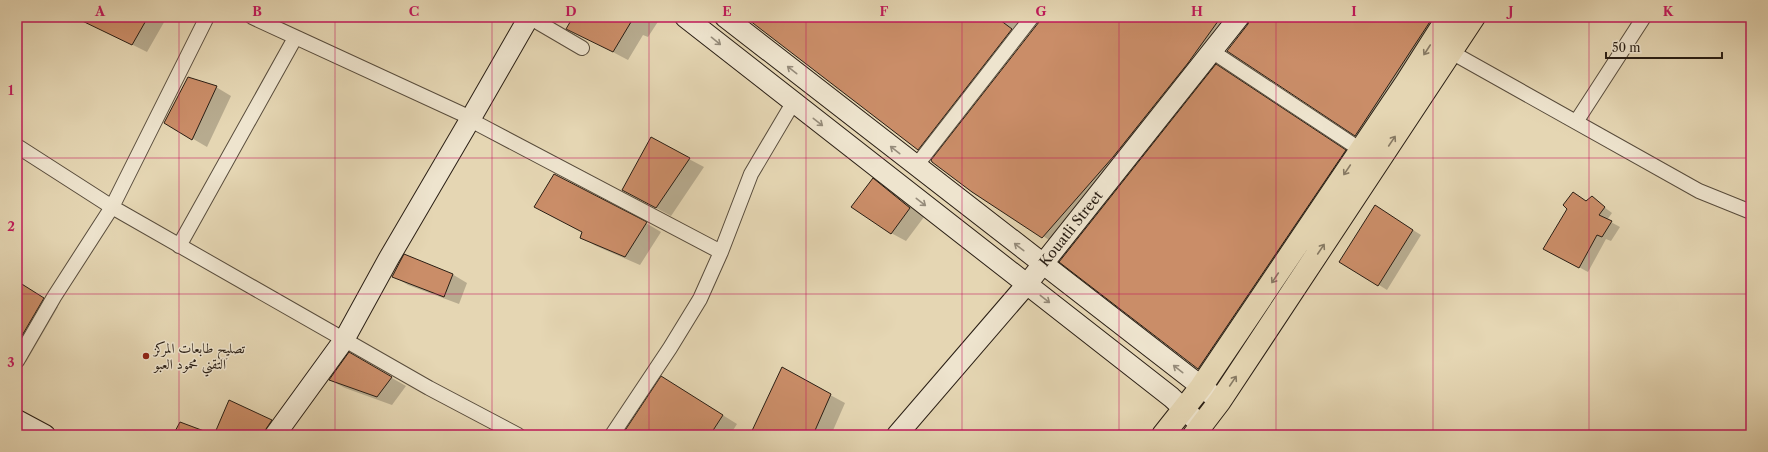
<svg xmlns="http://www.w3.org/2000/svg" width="1768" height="452" viewBox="0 0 1768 452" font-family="'Libre Caslon Text',Amiri,serif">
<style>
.shadow{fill:#0003}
.building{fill:#ca8d68;stroke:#291e14}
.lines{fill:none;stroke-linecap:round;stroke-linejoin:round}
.street-casing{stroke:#584c3c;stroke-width:16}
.secondary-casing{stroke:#291e14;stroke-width:22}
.primary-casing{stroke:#291e14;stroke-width:24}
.street{stroke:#eee4ce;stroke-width:14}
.secondary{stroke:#eee4ce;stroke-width:20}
.primary{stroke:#e5d6b3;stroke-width:22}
.oneway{stroke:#958b7a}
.oneway2{stroke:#877a64}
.grid{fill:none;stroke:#c2185b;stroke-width:1;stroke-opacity:0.55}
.poi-dot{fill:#8f2418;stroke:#eee4ce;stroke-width:1.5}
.labels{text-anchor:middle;stroke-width:3;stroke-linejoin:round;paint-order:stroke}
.street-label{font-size:14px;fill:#291e14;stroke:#eee4ce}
.poi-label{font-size:14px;fill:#291e14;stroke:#eee4ce;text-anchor:start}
.neatline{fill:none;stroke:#c2185b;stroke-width:1.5}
.grid-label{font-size:13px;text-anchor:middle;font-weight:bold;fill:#c2185b}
</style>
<rect width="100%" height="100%" fill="#e5d6b3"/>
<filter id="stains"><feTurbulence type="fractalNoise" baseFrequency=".005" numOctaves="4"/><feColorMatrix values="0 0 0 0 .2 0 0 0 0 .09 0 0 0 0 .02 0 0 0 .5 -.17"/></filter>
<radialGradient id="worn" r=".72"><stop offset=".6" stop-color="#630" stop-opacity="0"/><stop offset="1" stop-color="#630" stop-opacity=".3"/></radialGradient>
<path class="shadow" d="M89,17H167L147,52L87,22Z
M574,17H661L648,37L643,35L628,60L567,28Z
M746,17H1240L1057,245L973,191L1041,17L932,157L919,149Z
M1251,17H1448L1367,141L1228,51L1249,25Z
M1228,72L1356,157L1210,374L1199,368L1061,262Z
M189,78L216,87L231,96L207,147L166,123Z
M651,139L704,167L671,216L638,198Z
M873,180L887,188L924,217L906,241L891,233Z
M1592,198L1612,213L1607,220L1620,227L1611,241L1606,239L1588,272L1553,253Z
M1384,212L1421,235L1387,290L1341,261Z
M550,215L646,223L661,232L640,265L596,246L581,237L583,232Z
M452,274L467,283L459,304L408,285L393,276Z
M17,281L58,307L26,362L17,357Z
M350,354L406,386L392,405L345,388L330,380Z
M782,369L845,403L831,435H751Z
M676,386L737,424L730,435H622Z
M272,420L286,429L282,435H215Z
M1255,430L1263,435H1251Z"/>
<path class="building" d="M74,17H148L132,45Z
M573,17H634L613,52L566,29Z
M745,17H996L1012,29L918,150Z
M1041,17H1221L1188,63L1113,157L1042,238L972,192L932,162L931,160L1039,22Z
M1250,17H1433L1355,136L1227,51L1248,24Z
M1216,64L1346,150L1198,369L1059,262Z
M188,77L217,86L192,140L164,123Z
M651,137L690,158L656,208L622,190Z
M554,174L647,222L625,257L580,238L582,232L534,207Z
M873,178L910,208L891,234L851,207Z
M1573,192L1586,201L1592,196L1605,207L1599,215L1612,221L1602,237L1597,235L1579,268L1543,249L1567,209L1563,205Z
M1375,205L1413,230L1378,286L1339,262Z
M404,254L453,274L444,297L392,277Z
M17,281L44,298L17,344Z
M349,352L392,377L377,397L329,380Z
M782,367L831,394L813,435H750Z
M661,376L723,415L710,435H622Z
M229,400L272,420L266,429L264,435H214Z
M180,422L212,434V435H173Z"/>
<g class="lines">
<g class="street-casing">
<path id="street" d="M252,17L471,118L478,124L721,252
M529,17L582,48
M1213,52L1361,150
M1451,52L1699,191L1751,212
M1576,122L1644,17
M17,146L112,207L429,388L518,435
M916,166L1032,17
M179,246L295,38
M17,361L54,297L112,207L207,17
M612,435L670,348L700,299L721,252L751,174L793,103"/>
</g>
<g class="secondary-casing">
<g id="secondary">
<path d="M685,17L1171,397L1202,426"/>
<path d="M725,17L1220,401"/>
<path d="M17,420L45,435"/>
<path d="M275,435L344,340L389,258L471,118L529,17"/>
<path id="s1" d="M897,435L1027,284L1239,17"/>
</g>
</g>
<g class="primary-casing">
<path id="primary" d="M1163,435L1201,387L1406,83L1448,17
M1194,435L1220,401L1474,17"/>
</g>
<use href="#street" class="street"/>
<use href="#secondary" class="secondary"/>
<use href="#primary" class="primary"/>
</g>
<defs><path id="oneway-shaft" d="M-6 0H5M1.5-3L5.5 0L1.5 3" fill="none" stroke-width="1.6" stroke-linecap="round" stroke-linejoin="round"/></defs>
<g class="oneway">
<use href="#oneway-shaft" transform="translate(716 41) rotate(39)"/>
<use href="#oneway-shaft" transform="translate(792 70) rotate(-142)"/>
<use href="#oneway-shaft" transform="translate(818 122) rotate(38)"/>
<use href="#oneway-shaft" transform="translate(895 150) rotate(-142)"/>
<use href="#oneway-shaft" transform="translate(921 202) rotate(38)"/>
<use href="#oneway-shaft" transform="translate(1019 247) rotate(-142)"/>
<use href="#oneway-shaft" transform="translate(1045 299) rotate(38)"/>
<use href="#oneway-shaft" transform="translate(1178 369) rotate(-142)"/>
</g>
<g class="oneway2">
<use href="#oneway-shaft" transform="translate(1427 50) rotate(123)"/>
<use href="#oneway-shaft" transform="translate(1392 141) rotate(-56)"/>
<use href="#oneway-shaft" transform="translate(1347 170) rotate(124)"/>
<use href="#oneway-shaft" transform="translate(1321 249) rotate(-56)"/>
<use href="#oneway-shaft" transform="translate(1275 278) rotate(124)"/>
<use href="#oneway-shaft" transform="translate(1233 381) rotate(-56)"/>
</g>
<path class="grid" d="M179,17V435M335,17V435M492,17V435M649,17V435M806,17V435M962,17V435M1119,17V435M1276,17V435M1433,17V435M1589,17V435M17,158H1751M17,294H1751"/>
<circle class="poi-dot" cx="146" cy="356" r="4"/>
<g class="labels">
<g class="street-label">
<text dy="5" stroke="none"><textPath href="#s1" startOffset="270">Kouatli Street</textPath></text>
</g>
<g class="poi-label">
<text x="154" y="353">تصليح طابعات المركز<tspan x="154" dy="16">التقني محمود العبو</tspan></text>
</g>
</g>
<rect width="1768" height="452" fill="none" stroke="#e5d6b3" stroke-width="44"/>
<path d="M1606 52v6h116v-6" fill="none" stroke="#291e14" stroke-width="2"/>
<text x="1612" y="52" font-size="12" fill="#291e14" stroke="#eee4ce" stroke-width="3" paint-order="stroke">50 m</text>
<rect x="22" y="22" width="1724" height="408" class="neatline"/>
<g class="grid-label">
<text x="100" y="16">A</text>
<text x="257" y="16">B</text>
<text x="414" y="16">C</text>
<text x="571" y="16">D</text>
<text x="727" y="16">E</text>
<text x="884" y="16">F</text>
<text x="1041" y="16">G</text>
<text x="1197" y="16">H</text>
<text x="1354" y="16">I</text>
<text x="1511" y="16">J</text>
<text x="1668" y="16">K</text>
<text x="11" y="95">1</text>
<text x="11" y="231">2</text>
<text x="11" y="367">3</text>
</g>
<rect width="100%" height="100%" filter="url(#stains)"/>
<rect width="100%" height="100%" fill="url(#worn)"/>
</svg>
